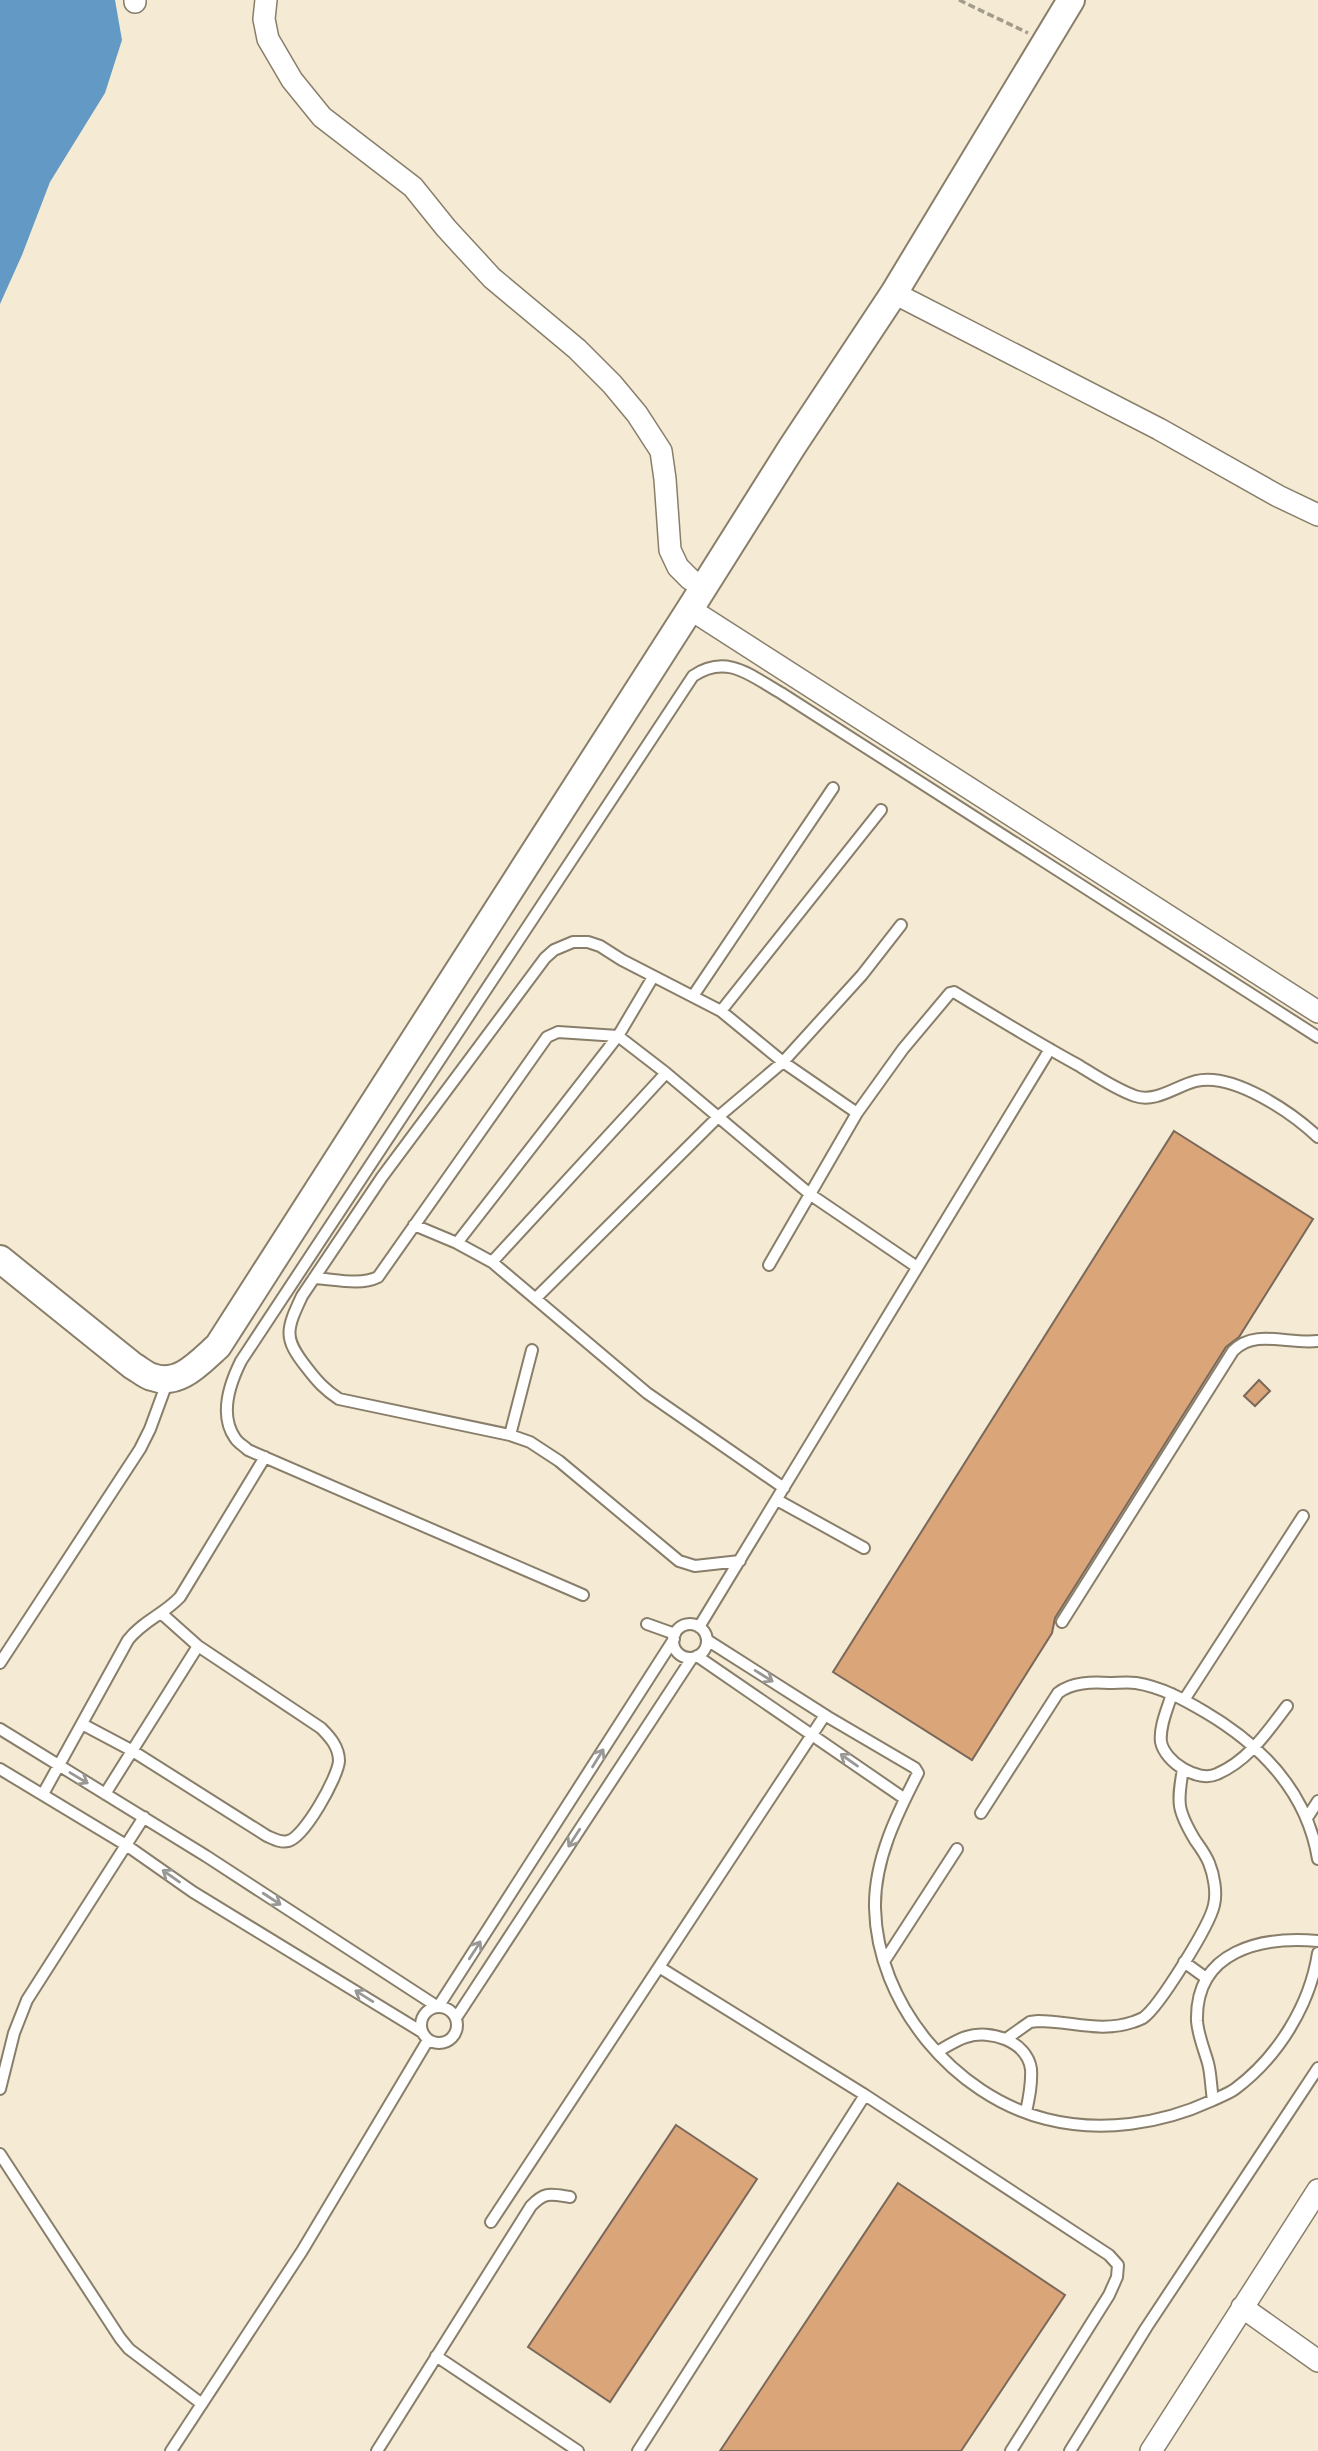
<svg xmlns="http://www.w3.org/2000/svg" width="1318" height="2451" viewBox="0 0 1318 2451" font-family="Lato,sans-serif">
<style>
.water{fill:#639ac5}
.building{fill:#dba57a;stroke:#7a685a;stroke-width:2}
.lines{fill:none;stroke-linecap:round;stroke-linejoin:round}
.service-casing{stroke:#887e6a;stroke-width:14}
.minor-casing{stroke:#887e6a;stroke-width:24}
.tertiary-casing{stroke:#887e6a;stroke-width:30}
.path{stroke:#a49c8b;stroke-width:3.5;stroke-dasharray:7 3.5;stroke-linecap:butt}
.service{stroke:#fff;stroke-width:10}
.minor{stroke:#fff;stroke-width:21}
.tertiary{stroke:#fff;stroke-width:26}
.oneway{stroke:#9a9894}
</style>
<rect width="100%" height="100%" fill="#f5ead3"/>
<path class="water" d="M0,0H115L122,40L105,93L50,182L22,255L0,304Z"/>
<path class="building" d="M1174,1131L1313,1219L1239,1337L1226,1347L1055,1618L1052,1633L972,1760L833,1672Z
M1259,1380L1270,1391L1255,1406L1244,1396Z
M676,2125L757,2179L610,2402L528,2347Z
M898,2183L1065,2295L961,2451H720Z"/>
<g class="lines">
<g class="service-casing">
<path id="service" d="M693,996L833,788
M721,1011L881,810
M414,1225L457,1243L492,1262L647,1393L784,1488
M457,1243L618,1036L653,977
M492,1262L666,1073
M769,1265L857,1113L903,1049L950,993L954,992C995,1017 1036,1042 1078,1065C1096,1076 1115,1089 1135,1096C1156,1103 1176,1086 1196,1081C1233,1072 1291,1112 1318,1137
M314,1278C334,1279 360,1286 378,1277L547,1037L558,1032L618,1036L666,1073L811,1195L917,1267
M536,1298L718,1117L783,1062L862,975L901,925
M510,1435L532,1350
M777,1500L864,1548
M740,1561L695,1566L679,1561L559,1461L530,1442L510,1435L339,1399C325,1390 317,1381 307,1368C283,1338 286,1330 302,1296L382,1177L545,958L554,950L573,942H588L600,946L622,960L721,1011L783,1062L857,1113
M583,1595L248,1450C244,1446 238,1443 235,1438C219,1415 230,1383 241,1361L693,676C727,653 751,676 781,693L1318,1037
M1062,1622L1233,1351C1255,1328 1289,1345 1318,1341
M647,1624L675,1634
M673 1641a17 17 0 1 1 34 0a17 17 0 1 1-34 0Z
M699,1627L1050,1049
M707,1640L828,1717L915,1768L918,1773C897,1814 874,1860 875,1908C877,2003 954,2096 1046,2119C1101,2133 1161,2124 1211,2101C1219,2097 1228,2094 1235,2089C1278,2057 1310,2005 1318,1953
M697,1656L905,1799
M0,1663L140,1449L150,1429L168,1380
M1172,1694C1168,1707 1159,1727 1161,1742C1165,1762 1198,1783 1217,1774C1249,1760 1267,1732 1287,1706
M1184,1700L1303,1516
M82,1724L131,1750L267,1836C274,1839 281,1843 288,1841C304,1838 338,1777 339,1761C339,1747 330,1737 321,1728L198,1646L161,1613
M0,1729L206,1856L438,2007L674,1639
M0,1769L126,1845L193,1892L422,2032
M43,1794L128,1640C144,1620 163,1615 180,1597L265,1457
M105,1794L198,1646
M981,1813L1058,1693C1072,1682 1092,1682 1109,1683C1118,1683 1128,1682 1136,1683C1161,1687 1183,1699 1205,1712C1261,1745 1307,1792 1318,1859
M1307,1818L1318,1801
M885,1960L957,1849
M1184,1962L1206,1978
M659,1967L865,2095L1109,2255L1118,2265L1117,2277L1109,2295L1011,2451
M421 2025a18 18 0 1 1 36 0a18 18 0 1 1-36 0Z
M456,2018L692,1658
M1006,2039L1030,2022L1038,2021C1071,2021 1101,2033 1133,2022C1134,2022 1143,2018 1143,2018C1159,2007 1210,1925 1214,1905C1217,1893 1214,1875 1209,1863C1206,1855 1200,1847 1195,1840C1177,1810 1177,1803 1183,1769
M937,2052C946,2047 956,2040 966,2037C990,2029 1027,2041 1031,2069C1032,2084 1029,2098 1026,2112
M0,2089L14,2033L27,2000L144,1817
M1213,2100C1211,2088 1211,2074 1208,2063C1204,2049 1198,2035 1197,2021C1195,1950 1262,1936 1318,1941
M0,2154L120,2338L129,2349L202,2404
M491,2222L825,1715
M436,2356L578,2451
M171,2451L302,2251L428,2040
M377,2451L531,2206C545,2191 551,2194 570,2197
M638,2451L865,2095
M1070,2451L1146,2328L1318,2068"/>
</g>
<g class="minor-casing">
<path id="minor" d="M266,0L264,19L268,39L292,80L322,117L413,187L446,228L492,278L577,349L612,384L637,414L661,451L665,479L670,550L678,567L690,579L704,588
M135,2V0
M894,293L1159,429L1278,496L1318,515
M690,609L1318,1012
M1242,2307L1318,2361
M1151,2451L1318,2190"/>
</g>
<g class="tertiary-casing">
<path id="tertiary" d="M0,1259L133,1366C139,1369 145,1375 152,1377C179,1387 200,1362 218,1346L690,609L792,447L894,293L1071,0"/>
</g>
<path class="path" d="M959,0L1028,33"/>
<use href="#service" class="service"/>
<use href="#minor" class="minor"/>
<use href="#tertiary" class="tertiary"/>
</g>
<defs><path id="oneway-shaft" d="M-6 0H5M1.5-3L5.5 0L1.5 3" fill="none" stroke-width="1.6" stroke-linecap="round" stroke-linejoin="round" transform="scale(1.75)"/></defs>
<g class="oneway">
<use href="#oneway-shaft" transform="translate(764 1676) rotate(32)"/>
<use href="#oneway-shaft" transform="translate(598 1758) rotate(-58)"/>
<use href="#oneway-shaft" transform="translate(849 1760) rotate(-145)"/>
<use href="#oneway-shaft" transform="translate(79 1778) rotate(31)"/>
<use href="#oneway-shaft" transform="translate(574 1838) rotate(123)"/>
<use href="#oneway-shaft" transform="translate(171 1876) rotate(-145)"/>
<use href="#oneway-shaft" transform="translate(272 1899) rotate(33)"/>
<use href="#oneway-shaft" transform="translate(475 1950) rotate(-57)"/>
<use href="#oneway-shaft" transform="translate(364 1996) rotate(-148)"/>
</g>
</svg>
